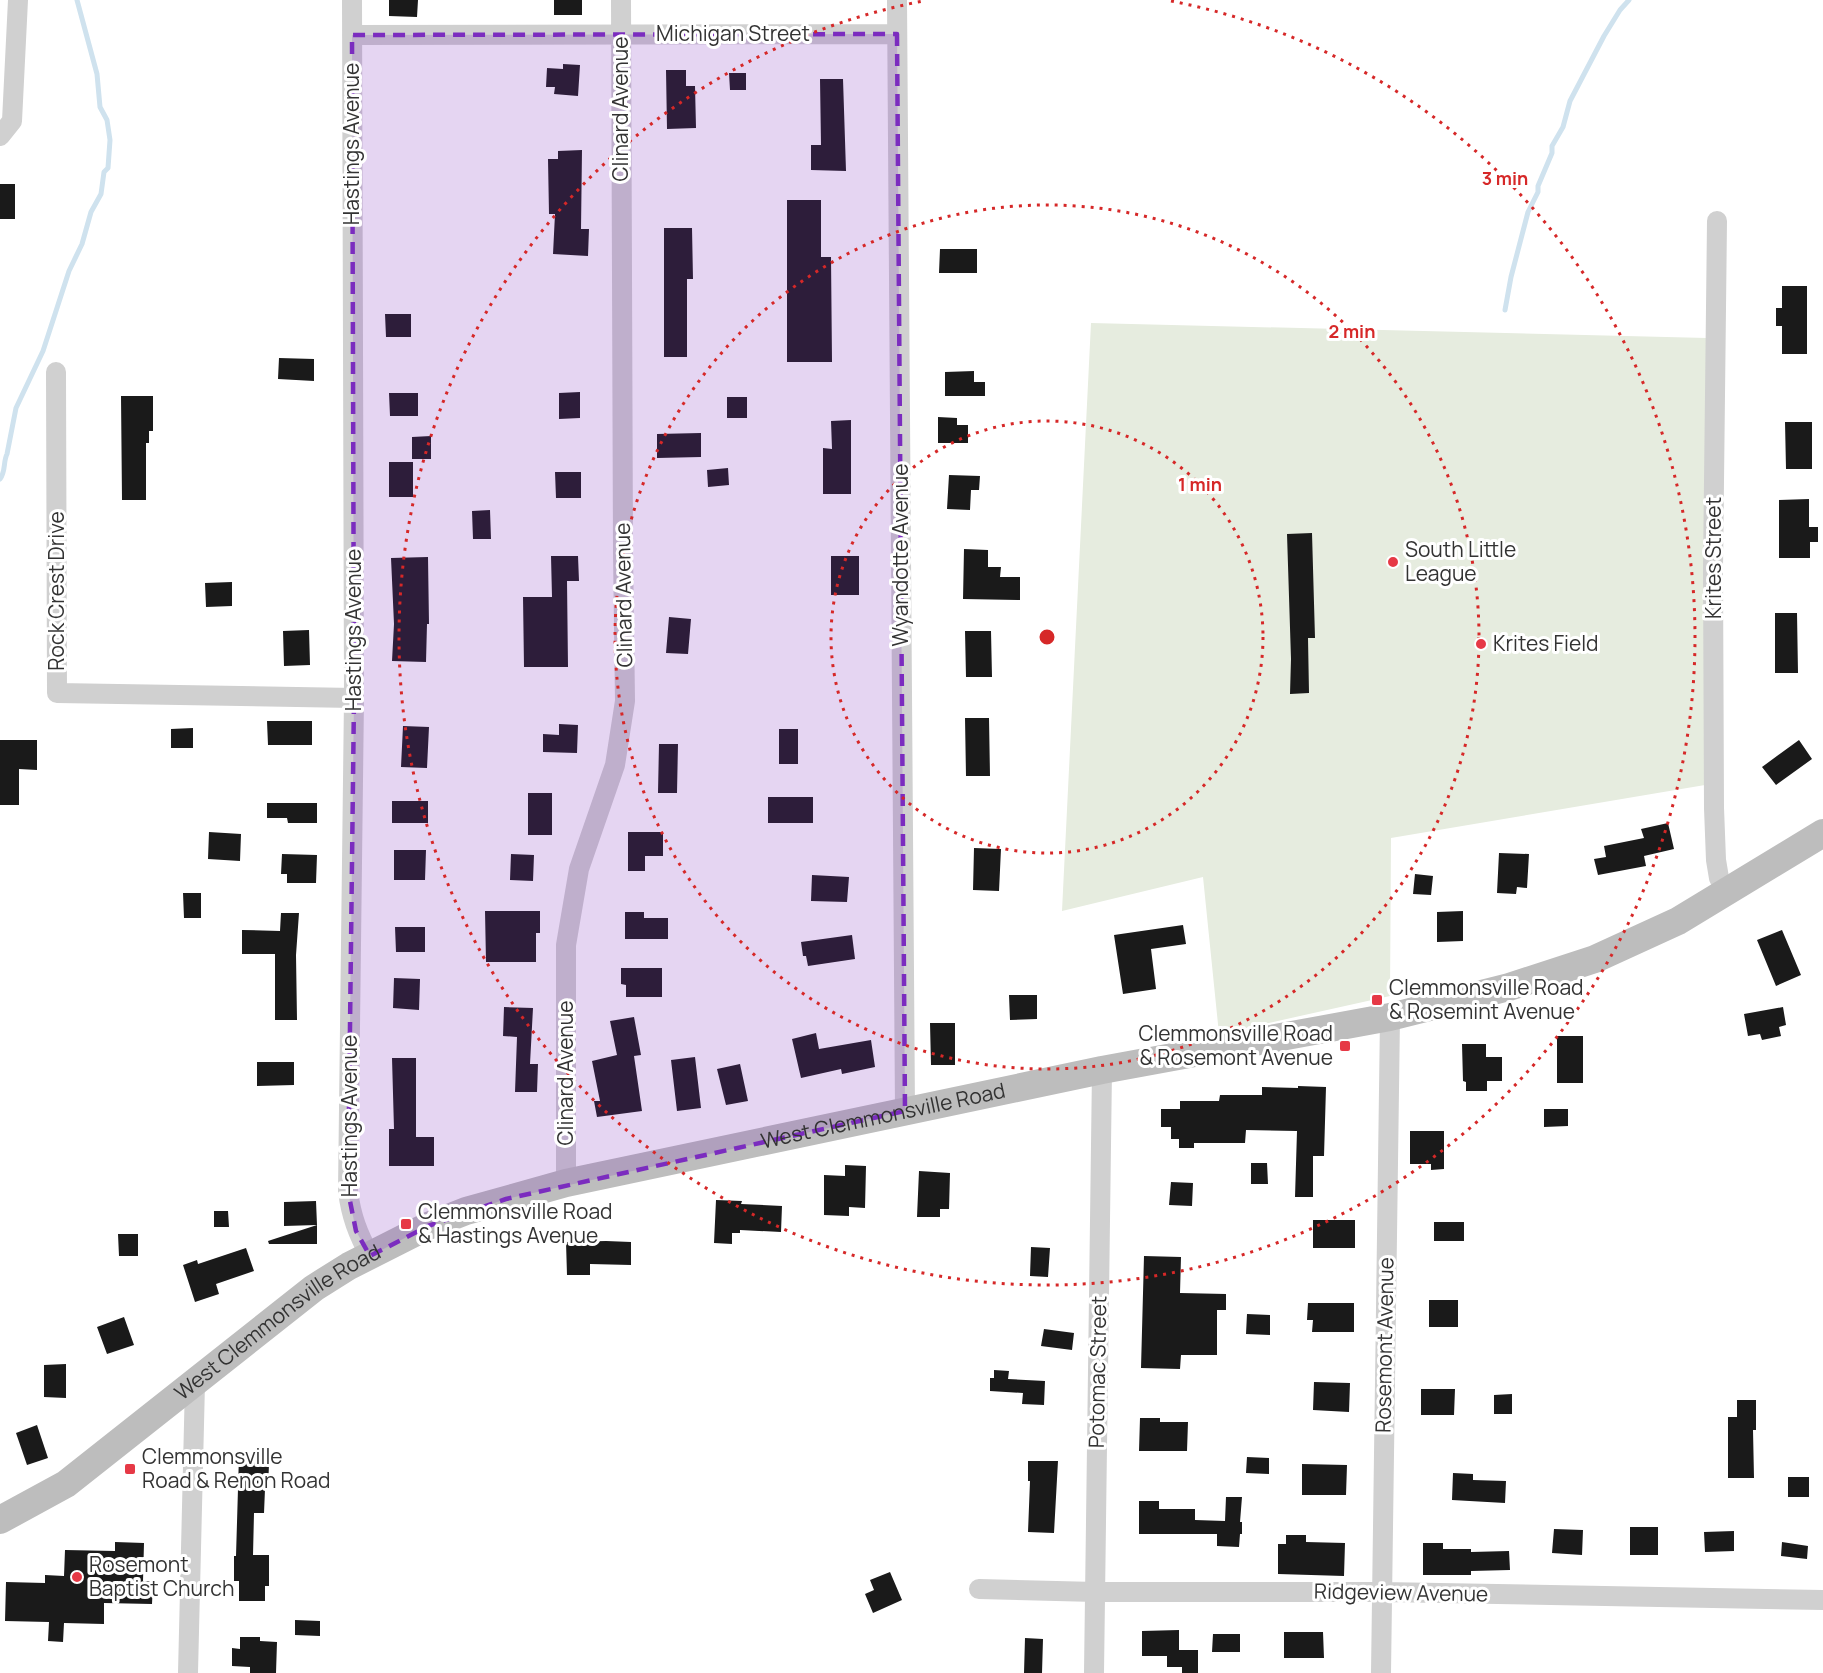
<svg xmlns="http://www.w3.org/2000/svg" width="1823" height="1673" viewBox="0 0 1823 1673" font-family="Manrope,sans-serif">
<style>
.green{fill:#e6ecdf}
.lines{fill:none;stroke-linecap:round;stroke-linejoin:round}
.stream{stroke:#cfe2ee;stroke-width:5}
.building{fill:#1a1a1a}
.street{stroke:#d0d0d0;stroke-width:20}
.secondary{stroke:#bdbdbd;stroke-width:28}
.marked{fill:#7b2cbf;fill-opacity:0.2;stroke:#7b2cbf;stroke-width:4.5;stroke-dasharray:12 8;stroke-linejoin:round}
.ring{fill:none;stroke:#d62828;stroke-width:3;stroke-dasharray:3 6}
.poi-dot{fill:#e63946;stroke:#fff;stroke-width:2}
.labels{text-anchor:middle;stroke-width:6;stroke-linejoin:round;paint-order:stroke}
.street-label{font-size:21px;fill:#333;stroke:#fff}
.poi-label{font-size:21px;fill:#333;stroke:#fff;text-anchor:start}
.centre{fill:#d62828;stroke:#fff;stroke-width:3}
.ring-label{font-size:18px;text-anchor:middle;font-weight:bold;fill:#d62828;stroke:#fff;stroke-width:6;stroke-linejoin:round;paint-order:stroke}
</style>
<rect width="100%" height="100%" fill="#fff"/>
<path class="green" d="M1091,323L1707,338L1705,785L1391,838L1390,996L1219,1034L1203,877L1062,911Z"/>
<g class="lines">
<path class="stream" d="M1505,310L1511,277L1528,212L1538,192V186L1552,153V146L1563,127L1570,101L1604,36L1620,10L1629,0
M0,479C6,471 3,462 7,454L16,408L43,351L69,271L82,244L91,212L101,194L104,172L108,168L110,140L107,120L100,107L97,74L77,0"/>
</g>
<path class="building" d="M389,0H418L417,17L389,16Z
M554,0H582V15H554Z
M563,64L580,65L578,96L554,94L555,87H546L547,68L563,69Z
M666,70H686V86H695L696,128L667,129Z
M729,73H746V90H730Z
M820,79H843L846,171L811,170V145H821Z
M582,150L581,229H589L588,256L553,254L555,214H549L548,159H558V151Z
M0,184H15V219H0Z
M787,200H821V257H831L832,362H787Z
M664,228H692L693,279H687V357H664Z
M940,249H977V273H939Z
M1782,286H1807V354H1782V326H1776V308H1782Z
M385,314H411V337H386Z
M279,358L314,359V381L278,379Z
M974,371V382H985V396H945V372Z
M580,392V418L559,419V393Z
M389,393H418V416H390Z
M121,396H153V431H149V443H146V500H122Z
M727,397H747V418H727Z
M938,417L957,418V425H968V443H938Z
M851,420V494H823V448L832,449L831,421Z
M1785,422H1812V469H1786Z
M701,433V457L657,458V434Z
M431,436V459H412V437Z
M389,462H413V497H389Z
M728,468L729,485L708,487L707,470Z
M555,472H581V498H556Z
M949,475L980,476L979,490H971L970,510L947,509Z
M1809,499V527H1818V542H1810V558H1779V500Z
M490,510L491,539H473L472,511Z
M1312,533L1315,638H1308L1309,693L1290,694L1291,659L1287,534Z
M964,549L988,550V567H1001L1000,577H1020V600L963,599Z
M551,556H578L579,581H567L568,667H524L523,597H552Z
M831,556H859V595H831Z
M428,557L429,624H427L426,662L392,661L394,624L391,558Z
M232,582V606L206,607L205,583Z
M1775,613H1797L1798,673H1775Z
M669,617L691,619L688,654L666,653Z
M309,630L310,665L284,666L283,631Z
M965,631H991L992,677H966Z
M965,718H989L990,776H966Z
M267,721H312V745H268Z
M559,724L578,725L577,753L543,752V734L559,735Z
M403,726L429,727L427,768L401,767Z
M193,728V748H171V729Z
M779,729H798V764H779Z
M0,740H37V770L19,769V805H0Z
M1799,740L1812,759L1776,785L1762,767Z
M659,744H678L677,793H658Z
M528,793H552V835H528Z
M768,797H813V823H768Z
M392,801H428V823H392Z
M267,803H317V823H288L287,818H267Z
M1668,823L1674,849L1644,856L1646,866L1598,875L1594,859L1606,857L1604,846L1644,838L1641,829Z
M209,832L241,834L240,861L208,859Z
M628,832H663V856H645V871H628Z
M974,848L1001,849L999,891L973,890Z
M394,850H426L425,880H394Z
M1499,853L1529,854L1527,888L1517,887L1516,894L1497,893Z
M282,854L317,855L316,883H287V874H281Z
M511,854L534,855L533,881L510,880Z
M1415,874L1433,876L1431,895L1413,894Z
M812,875L849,877L847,902L811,901Z
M183,893H201V918H184Z
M485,911H540V933H536V962H486Z
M1463,911V941L1437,942V912Z
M625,912H644V918H668V939H625Z
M281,913H299L296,955L297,1020H275V954H242V930L280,931Z
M1183,925L1186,944L1151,949L1156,989L1123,994L1114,935Z
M395,927H425V952H396Z
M1782,930L1801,975L1776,986L1757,940Z
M852,935L855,959L808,966L806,956H803L801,942Z
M621,968H662V997H626V985L621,984Z
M394,978L420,979L419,1010L393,1008Z
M1009,995H1037V1019L1010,1020Z
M504,1007L533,1008L530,1064H538L537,1092H515L517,1037L503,1036Z
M1783,1007L1786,1025L1779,1027L1781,1036L1762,1040L1760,1034L1748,1036L1744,1014Z
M634,1017L641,1055L634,1056L642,1111L597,1117L594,1101H600L592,1061L617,1055L610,1021Z
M930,1023H955V1065H931Z
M816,1033L819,1049L871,1040L875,1067L842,1074L841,1069L801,1078L792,1039Z
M1557,1036H1583V1083H1557Z
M1462,1044H1486V1057H1502V1081H1487V1091H1466V1082L1463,1081Z
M695,1057L701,1108L677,1111L671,1060Z
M392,1058H416V1137H434V1166H389V1129H394Z
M257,1062H294V1085L257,1086Z
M740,1064L748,1101L726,1105L717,1069Z
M1298,1086L1326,1087L1324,1156H1313V1197H1295L1297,1131L1246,1130L1245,1143H1194V1148H1179V1139H1171V1127H1161V1109H1180V1101H1219L1220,1095H1262V1087L1298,1088Z
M1544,1109H1568V1126L1544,1127Z
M1410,1131H1444V1169L1431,1170V1164H1410Z
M1251,1163H1267L1268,1184H1251Z
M845,1165L866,1166L865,1208L849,1207V1216L824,1215V1175L845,1176Z
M919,1171L950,1173L949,1209H940V1217H917Z
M1171,1182L1193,1183L1192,1206L1169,1205Z
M716,1200L742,1201L741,1204L782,1206L781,1232L740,1230V1233H732V1244L714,1243Z
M316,1201L317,1225L284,1226V1202Z
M214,1211H228L229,1227H214Z
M1313,1220H1355V1248H1313Z
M1434,1222H1464V1241H1434Z
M317,1225V1244H269L268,1241Z
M118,1234H138V1256H119Z
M606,1241L631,1242V1265L590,1264V1275H567L566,1242Z
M1031,1247L1050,1248L1048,1277L1030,1276Z
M246,1248L254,1271L216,1284L219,1294L195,1302L183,1265L197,1260L198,1264Z
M1144,1256L1181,1257L1180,1293L1226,1294V1310H1217V1355H1181L1180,1369L1141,1368Z
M1429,1300H1458V1327H1429Z
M1308,1303H1354V1332H1312L1313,1320H1307Z
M1247,1314L1270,1315V1335L1246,1334Z
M124,1317L134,1345L107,1354L97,1327Z
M1044,1329L1074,1333L1072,1350L1041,1346Z
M66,1364V1398L44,1397V1365Z
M994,1370L1009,1371L1008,1379L1045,1381L1044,1405L1022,1404L1023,1393L990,1391V1378H994Z
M1314,1382L1350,1383L1349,1412L1313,1410Z
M1421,1389H1455L1454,1415H1421Z
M1512,1394V1414H1494V1395Z
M1737,1400H1756V1430H1753L1754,1478H1728V1417H1737Z
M1140,1418H1160V1422H1188L1187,1451H1139Z
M37,1425L48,1458L27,1465L16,1433Z
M239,1455L260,1456L259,1464H269L268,1489H265L264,1513H254L253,1555H269V1586H265V1601H239V1581H234V1556H236Z
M1247,1457L1269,1458V1474L1246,1473Z
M1028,1461H1058L1054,1533L1028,1532L1030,1481H1028Z
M1302,1464L1347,1465L1346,1495H1302Z
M1453,1473L1473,1474V1480L1506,1481L1505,1503L1452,1500Z
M1788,1477H1809V1497H1788Z
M1226,1497H1242L1240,1522H1242V1534H1240L1239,1547L1217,1546V1534H1139V1501H1159V1509H1195V1520L1225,1521Z
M1630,1527H1658V1555H1630Z
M1554,1529L1583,1530L1582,1555L1552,1553Z
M1734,1531V1551L1705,1552L1704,1532Z
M1286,1535H1306V1542L1345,1543L1344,1576L1278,1574V1544H1286Z
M115,1542L144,1543L143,1581H153L152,1604L104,1603V1624L64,1623L63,1642L48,1641L49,1622L5,1621L6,1582L45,1583V1575L64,1576L65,1550L115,1551Z
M1782,1542L1808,1546L1807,1559L1781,1556Z
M1423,1543H1443V1549H1471V1552L1509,1551L1510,1570L1471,1571V1575H1423Z
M890,1572L902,1600L873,1613L865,1594L874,1590L870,1580Z
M295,1620L320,1621V1636L295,1635Z
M1179,1630V1650H1198V1673H1182V1667H1167V1656H1142V1631Z
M1284,1632H1323L1324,1658H1284Z
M1213,1634H1240V1652H1212Z
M240,1637H260V1641L277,1642L276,1673H250V1667L232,1666V1648L240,1649Z
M1025,1638L1043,1639L1042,1673H1024Z"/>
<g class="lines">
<path class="street" d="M352,0L354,698L348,1191C351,1216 358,1234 370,1256
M897,0L905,1111
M352,35L897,34
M0,136L12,121L18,0
M1717,221L1713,569L1714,808L1716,860L1719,878L1727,893
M56,372L57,693L354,698
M566,1183V945L579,869L615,765L625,701L623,552L621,0
M979,1589L1096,1592H1382L1823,1600
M188,1673L195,1383
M1094,1673L1102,1070
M1381,1673L1390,1017"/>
<path class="secondary" id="s1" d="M0,1520L66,1484L314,1288L349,1266L428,1226L466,1211L566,1183L1102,1070L1390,1017L1509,987L1595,959L1678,921L1823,833"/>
</g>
<path class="marked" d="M897,34L905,1111L506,1199L428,1226L370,1256L356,1231L348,1191L354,698L352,35Z"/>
<g class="ring">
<circle cx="1047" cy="637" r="216"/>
<circle cx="1047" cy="637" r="432"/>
<path d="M1171 1A648 648 0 1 1 923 1"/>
</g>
<g class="poi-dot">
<circle cx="1393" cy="562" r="6"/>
<circle cx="1481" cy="644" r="6"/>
<rect x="1371" y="994" width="12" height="12" rx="3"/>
<rect x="1339" y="1040" width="12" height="12" rx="3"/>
<rect x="400" y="1218" width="12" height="12" rx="3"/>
<rect x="124" y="1463" width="12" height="12" rx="3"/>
<circle cx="77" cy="1577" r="6"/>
</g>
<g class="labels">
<g class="street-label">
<text x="733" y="41">Michigan Street</text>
<text transform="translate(621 109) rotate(-90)" y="7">Clinard Avenue</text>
<text transform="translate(352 144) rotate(-90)" y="7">Hastings Avenue</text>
<text transform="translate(901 555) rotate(-90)" y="7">Wyandotte Avenue</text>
<text transform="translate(1714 558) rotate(-90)" y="7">Krites Street</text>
<text transform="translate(57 591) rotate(-90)" y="7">Rock Crest Drive</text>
<text transform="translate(624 595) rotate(-91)" y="7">Clinard Avenue</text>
<text transform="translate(354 630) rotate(-90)" y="7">Hastings Avenue</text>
<text transform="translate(566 1073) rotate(-90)" y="7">Clinard Avenue</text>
<text transform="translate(350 1116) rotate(-90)" y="7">Hastings Avenue</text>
<text dy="7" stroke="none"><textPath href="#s1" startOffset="990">West Clemmonsville Road</textPath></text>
<text dy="7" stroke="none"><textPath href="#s1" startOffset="342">West Clemmonsville Road</textPath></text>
<text transform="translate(1385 1345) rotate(-89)" y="7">Rosemont Avenue</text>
<text transform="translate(1098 1372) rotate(-89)" y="7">Potomac Street</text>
<text transform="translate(1401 1593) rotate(1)" y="7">Ridgeview Avenue</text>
</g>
<g class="poi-label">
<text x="1405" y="557">South Little<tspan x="1405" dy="24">League</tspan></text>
<text x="1493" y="651">Krites Field</text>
<text x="1389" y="995">Clemmonsville Road<tspan x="1389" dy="24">&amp; Rosemint Avenue</tspan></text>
<text x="1333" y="1041" text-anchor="end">Clemmonsville Road<tspan x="1333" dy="24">&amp; Rosemont Avenue</tspan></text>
<text x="418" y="1219">Clemmonsville Road<tspan x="418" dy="24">&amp; Hastings Avenue</tspan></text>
<text x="142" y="1464">Clemmonsville<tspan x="142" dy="24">Road &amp; Renon Road</tspan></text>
<text x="89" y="1572">Rosemont<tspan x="89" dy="24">Baptist Church</tspan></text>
</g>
</g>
<circle cx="1047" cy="637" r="9" class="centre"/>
<g class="ring-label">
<text x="1505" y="185">3 min</text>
<text x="1352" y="338">2 min</text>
<text x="1200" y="491">1 min</text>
</g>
</svg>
